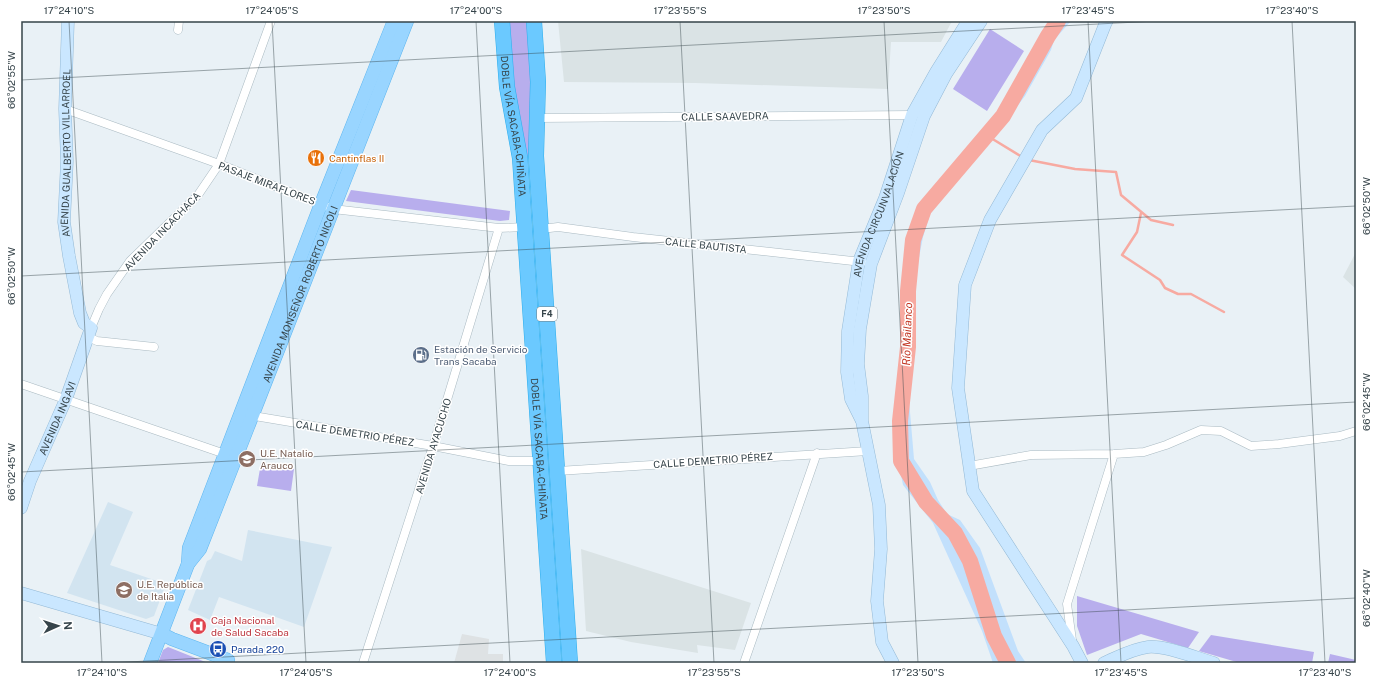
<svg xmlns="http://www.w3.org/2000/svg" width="1377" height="684" viewBox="0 0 1377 684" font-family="'Public Sans',sans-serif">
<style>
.industrial{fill:#dae3e5}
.education{fill:#d2e4f0}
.green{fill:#b8aeed}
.sand{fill:#c2e0fc}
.parking{fill:#dee2e4}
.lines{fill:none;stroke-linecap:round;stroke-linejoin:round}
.stream{stroke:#f7aaa1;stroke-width:2.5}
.river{stroke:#f7aaa1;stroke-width:16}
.street-casing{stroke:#aabac2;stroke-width:9}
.secondary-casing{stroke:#93b9d6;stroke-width:13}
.primary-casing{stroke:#5eb6ef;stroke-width:14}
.highway-casing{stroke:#2daeec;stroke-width:16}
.street{stroke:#fff;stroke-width:8}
.secondary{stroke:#cae7ff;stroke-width:12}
.primary{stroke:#99d5ff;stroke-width:13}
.highway{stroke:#6bc9ff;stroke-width:15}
.ticks{fill:none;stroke:#36444a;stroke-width:1;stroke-opacity:0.45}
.labels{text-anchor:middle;stroke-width:3;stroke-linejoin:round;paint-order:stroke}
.shield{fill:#fff;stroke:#727c80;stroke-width:1}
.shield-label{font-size:9px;font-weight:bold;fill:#36444a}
.street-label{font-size:10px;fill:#36444a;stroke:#fff}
.food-label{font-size:10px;fill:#c56008;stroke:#fff;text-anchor:start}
.service-label{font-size:10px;fill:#4e5e75;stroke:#fff;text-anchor:start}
.education-label{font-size:10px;fill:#785e54;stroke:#fff;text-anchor:start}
.health-label{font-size:10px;fill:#be3a42;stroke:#fff;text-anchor:start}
.transit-label{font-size:10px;fill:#164399;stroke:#fff;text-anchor:start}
.water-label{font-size:11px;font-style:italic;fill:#c23724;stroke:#fff}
.neatline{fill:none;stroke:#36444a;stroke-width:1.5}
.ticks-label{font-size:10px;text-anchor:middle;fill:#36444a}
</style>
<rect width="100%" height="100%" fill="#e9f1f6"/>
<path class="industrial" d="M558,21H952L941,42H891L888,89L695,83L564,82Z
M1356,252V289L1343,277Z
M581,549L751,603L735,650L697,645L698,653L631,642L586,631Z"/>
<path class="education" d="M108,502L133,512L110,565L166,584L154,616L146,619L67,593Z
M248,530L332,547L304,627L219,597L210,620L188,610L207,561L211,559L215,551L242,561Z"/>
<path class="green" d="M507,21H529L533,76L530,158L526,159L512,84Z
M990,29L1024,51L987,111L953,89Z
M351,190L510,211L509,220L500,221L346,201Z
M261,463L294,469L291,491L257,486Z
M1077,596L1199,632L1188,648L1141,634L1087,655L1077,626Z
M1211,635L1314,652L1312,663H1240L1199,651Z
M168,647L208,663H158L163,650Z
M1330,654L1356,660V663H1328Z"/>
<path class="sand" d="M1049,21H1071L1054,40L1051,50L1025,96L1001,127L930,214L923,237L915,278L916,316L909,400L914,459L930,482L938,500L947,514L960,520L980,548L1018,651L1026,663H993L982,631L933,523L903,485L896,450L894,411L901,344L903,266L908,241L915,219L926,200L976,137L1001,108Z"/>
<path class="parking" d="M462,634L489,639L488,654H503V663H454Z"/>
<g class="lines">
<path class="stream" d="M986,135L1022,157
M1029,160L1075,169L1116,172L1121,195L1151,220L1173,225
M1141,213L1137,232L1122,255L1160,280L1165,288L1178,294H1191L1224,312"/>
<path class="river" d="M1008,663L994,636L970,561L955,533L926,502L901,461L900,421L908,347V291L913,240L924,209L1003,116L1048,36L1058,21"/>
<g class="street-casing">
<path id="street" d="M178,30L179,21
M65,109L219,164L333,209L499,228L524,227
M538,118L912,115
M541,229L558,227L633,237L862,262
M91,328L99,309L107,294L130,261L198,195L219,164L271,21
M88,337L97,341L154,347
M21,384L228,455
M248,415L433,446L509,461H541
M969,466L1031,455L1114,454L1144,452L1166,445L1201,430L1221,431L1251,446L1279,444L1340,436L1356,431
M558,471L868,451
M1072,640L1067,604L1114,454
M363,663L433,446L499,228
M744,663L817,453"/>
</g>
<g class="secondary-casing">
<g id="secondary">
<path id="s1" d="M861,419L851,399L847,372L848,331L859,261L885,198L912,115L936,72L968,21"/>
<path id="s2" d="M21,508L30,481L66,399L91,328L84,323L80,313L69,256L64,222L67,161L65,109L68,21"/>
<path d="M21,593L162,634"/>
<path d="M893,663L882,642L877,601L881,549L879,505L862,421V396L858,364L860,329L871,264L898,193L924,116L946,74L981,21"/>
<path d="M1082,663L1073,646L973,491L958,388L965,285L990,220L1042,130L1076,98L1106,22L1107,21"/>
<path d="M1104,663C1118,657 1132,649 1148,647C1165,645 1197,658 1214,663"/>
</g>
</g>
<g class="primary-casing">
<g id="primary">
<path d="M188,564L189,548L321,204L394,21"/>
<path d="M162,634L172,639L228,660L227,663"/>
<path id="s3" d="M150,663L188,564L200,549L407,21"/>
</g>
</g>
<g class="highway-casing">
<g id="highway">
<path id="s4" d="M502,21L507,87L520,158L554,663"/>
<path d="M534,21L538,82L536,156L570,663"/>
</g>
</g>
<use href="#street" class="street"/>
<use href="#secondary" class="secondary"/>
<use href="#primary" class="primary"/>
<use href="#highway" class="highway"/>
</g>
<path class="ticks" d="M69,21L102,663M272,21L306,663M476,21L510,663M680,21L714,663M884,21L918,663M1088,21L1121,663M1292,21L1325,663M21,80L1156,21M21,276L1356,206M21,472L1356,402M109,663L1356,598"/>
<defs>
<g id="restaurant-disc" transform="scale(0.9)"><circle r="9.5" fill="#e8710a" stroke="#fff"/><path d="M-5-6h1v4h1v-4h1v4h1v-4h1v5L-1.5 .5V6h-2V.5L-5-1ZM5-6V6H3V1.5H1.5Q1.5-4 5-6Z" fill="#fff"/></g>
<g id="fuel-disc" transform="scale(0.9)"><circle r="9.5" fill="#5c6f8a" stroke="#fff"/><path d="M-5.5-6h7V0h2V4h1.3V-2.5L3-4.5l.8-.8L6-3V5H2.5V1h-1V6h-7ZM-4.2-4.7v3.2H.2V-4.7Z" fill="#fff"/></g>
<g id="school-disc" transform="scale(0.9)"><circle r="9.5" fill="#8d6e63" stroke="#fff"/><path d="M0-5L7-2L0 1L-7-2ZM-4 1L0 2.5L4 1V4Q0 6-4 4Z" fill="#fff"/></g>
<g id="hospital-disc" transform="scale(0.9)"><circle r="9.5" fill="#e0444e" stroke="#fff"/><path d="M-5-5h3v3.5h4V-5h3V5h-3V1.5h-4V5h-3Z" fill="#fff"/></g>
<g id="bus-disc" transform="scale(0.9)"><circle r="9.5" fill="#1a4fb4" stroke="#fff"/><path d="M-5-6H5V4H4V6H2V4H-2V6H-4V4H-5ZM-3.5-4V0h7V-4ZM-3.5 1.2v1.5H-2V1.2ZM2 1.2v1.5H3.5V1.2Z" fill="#fff"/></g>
</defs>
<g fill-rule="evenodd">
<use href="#restaurant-disc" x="316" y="158"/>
<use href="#fuel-disc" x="421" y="355"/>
<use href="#school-disc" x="247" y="459"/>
<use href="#school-disc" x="124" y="590"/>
<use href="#hospital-disc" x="198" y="626"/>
<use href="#bus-disc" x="218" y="649"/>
</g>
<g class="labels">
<rect class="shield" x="537" y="307" width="20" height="14" rx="3"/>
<g class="shield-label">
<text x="547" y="317">F4</text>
</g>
<g class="street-label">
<text transform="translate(725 116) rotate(-1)" y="4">CALLE SAAVEDRA</text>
<text dy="4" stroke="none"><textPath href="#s4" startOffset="106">DOBLE VÍA SACABA-CHIÑATA</textPath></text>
<text dy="4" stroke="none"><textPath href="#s2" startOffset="374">AVENIDA GUALBERTO VILLARROEL</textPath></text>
<text transform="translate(267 183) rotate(21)" y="4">PASAJE MIRAFLORES</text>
<text dy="4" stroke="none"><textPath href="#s1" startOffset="212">AVENIDA CIRCUNVALACIÓN</textPath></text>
<text transform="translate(162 231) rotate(-46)" y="4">AVENIDA INCACHACA</text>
<text transform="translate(706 245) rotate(6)" y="4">CALLE BAUTISTA</text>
<text dy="4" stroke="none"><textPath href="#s3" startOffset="399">AVENIDA MONSEÑOR ROBERTO NICOLI</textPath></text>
<text dy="4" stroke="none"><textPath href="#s2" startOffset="97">AVENIDA INGAVI</textPath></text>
<text transform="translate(355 433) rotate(9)" y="4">CALLE DEMETRIO PÉREZ</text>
<text transform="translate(433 446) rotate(-73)" y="4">AVENIDA AYACUCHO</text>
<text dy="4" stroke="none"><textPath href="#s4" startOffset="430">DOBLE VÍA SACABA-CHIÑATA</textPath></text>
<text transform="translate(713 460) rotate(-4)" y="4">CALLE DEMETRIO PÉREZ</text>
</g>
<g class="food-label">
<text x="329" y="162">Cantinflas II</text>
</g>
<g class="service-label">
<text x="434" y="353">Estación de Servicio<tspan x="434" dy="12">Trans Sacaba</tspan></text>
</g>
<g class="education-label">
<text x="260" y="457">U.E. Natalio<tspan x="260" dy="12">Arauco</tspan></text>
<text x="137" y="588">U.E. República<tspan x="137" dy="12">de Italia</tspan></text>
</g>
<g class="health-label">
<text x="211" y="624">Caja Nacional<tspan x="211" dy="12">de Salud Sacaba</tspan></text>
</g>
<g class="transit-label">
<text x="231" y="653">Parada 220</text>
</g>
<g class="water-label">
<text transform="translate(907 334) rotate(-88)" y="4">Río Mailanco</text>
</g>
</g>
<rect width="1377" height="684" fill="none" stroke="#ffffff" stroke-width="44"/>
<g transform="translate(58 626) rotate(87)" stroke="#ffffff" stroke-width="3" paint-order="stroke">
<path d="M0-3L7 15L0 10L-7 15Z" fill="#36444a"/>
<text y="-6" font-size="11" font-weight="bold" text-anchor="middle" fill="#36444a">N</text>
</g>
<rect x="22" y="22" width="1333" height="640" class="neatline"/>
<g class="ticks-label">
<text x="69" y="14">17°24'10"S</text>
<text x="272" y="14">17°24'05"S</text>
<text x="476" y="14">17°24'00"S</text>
<text x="680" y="14">17°23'55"S</text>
<text x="884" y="14">17°23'50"S</text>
<text x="1088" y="14">17°23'45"S</text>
<text x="1292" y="14">17°23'40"S</text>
<text transform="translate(11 80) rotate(-90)" y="4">66°02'55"W</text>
<text transform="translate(1366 206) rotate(-90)" y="4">66°02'50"W</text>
<text transform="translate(11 276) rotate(-90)" y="4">66°02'50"W</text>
<text transform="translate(1366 402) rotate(-90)" y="4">66°02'45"W</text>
<text transform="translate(11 472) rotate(-90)" y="4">66°02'45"W</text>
<text transform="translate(1366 598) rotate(-90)" y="4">66°02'40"W</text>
<text x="102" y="676">17°24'10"S</text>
<text x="306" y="676">17°24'05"S</text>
<text x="510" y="676">17°24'00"S</text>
<text x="714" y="676">17°23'55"S</text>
<text x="918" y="676">17°23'50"S</text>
<text x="1121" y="676">17°23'45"S</text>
<text x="1325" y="676">17°23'40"S</text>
</g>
</svg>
